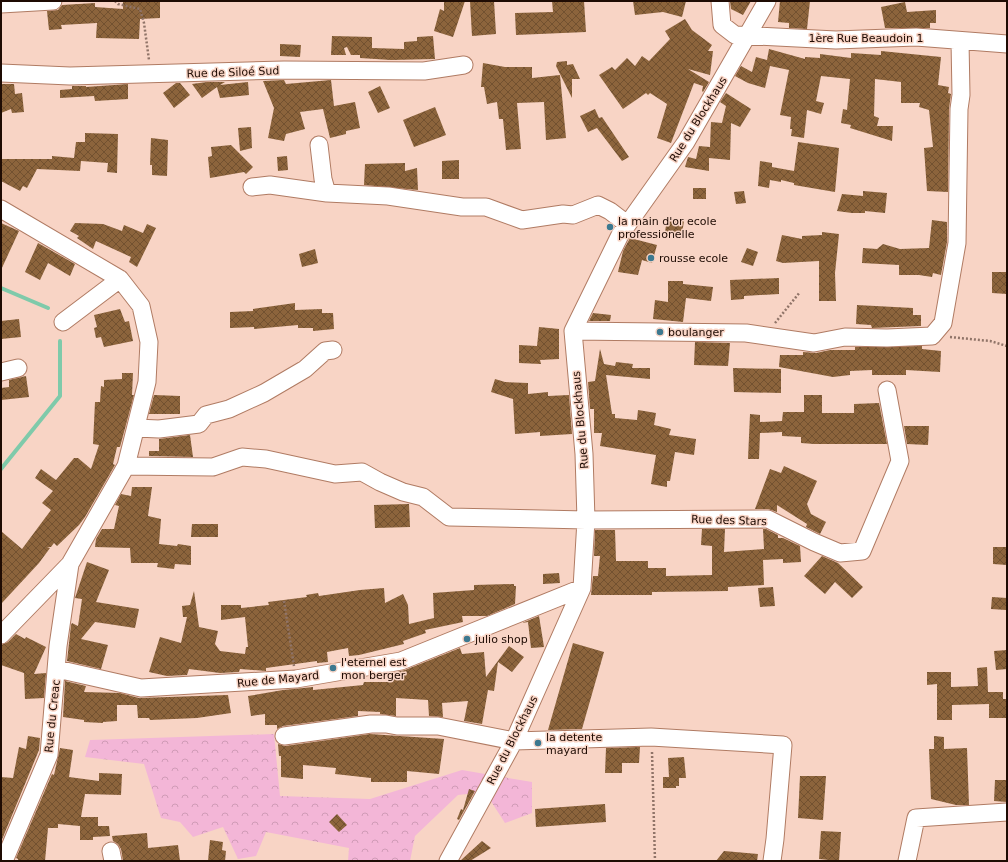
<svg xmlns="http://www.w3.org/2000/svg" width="1008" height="862" viewBox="0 0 1008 862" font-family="'DejaVu Sans',sans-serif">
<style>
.forest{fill:url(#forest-crowns)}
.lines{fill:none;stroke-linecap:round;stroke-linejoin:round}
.stream{stroke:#7fcaaa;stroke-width:4}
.building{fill:url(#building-cross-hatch)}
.minor-casing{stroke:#b07b63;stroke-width:19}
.path{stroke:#907468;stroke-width:2.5;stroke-dasharray:2 2;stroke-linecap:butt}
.minor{stroke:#fff;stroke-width:17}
.poi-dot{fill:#3c7990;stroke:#f8d4c5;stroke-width:1.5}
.labels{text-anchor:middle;stroke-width:3;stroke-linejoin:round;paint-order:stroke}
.street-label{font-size:11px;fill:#1e0b03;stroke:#f8d4c5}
.poi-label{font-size:11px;fill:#1e0b03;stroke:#f8d4c5;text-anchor:start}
</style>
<defs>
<pattern id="forest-crowns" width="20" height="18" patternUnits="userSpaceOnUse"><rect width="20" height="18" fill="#f3b6d7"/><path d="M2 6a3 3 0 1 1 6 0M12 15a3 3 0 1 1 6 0" fill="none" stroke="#d09bb7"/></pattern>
<pattern id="building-cross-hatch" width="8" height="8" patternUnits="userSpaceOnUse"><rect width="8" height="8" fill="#8c643c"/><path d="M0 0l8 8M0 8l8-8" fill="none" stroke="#725130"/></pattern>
</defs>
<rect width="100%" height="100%" fill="#f8d4c5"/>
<path class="forest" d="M274,734L280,796L370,799L462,770L532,782V813L505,823L485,792L458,795L415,836L410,861H348L349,848L266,832L256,856L238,859L223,827L193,837L180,822L161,818L144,764L85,757L90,740Z"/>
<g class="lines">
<path class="stream" d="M1,288L48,308
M1,469L60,396V341"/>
</g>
<path class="building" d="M123,1H160V18L140,19L139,39L96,38L97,23L61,25L62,29L49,30L47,11L58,10L62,5L95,3V7L123,9Z
M444,1H465L453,37L434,31L440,9L444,11Z
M470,1H494L496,34L472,36Z
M552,1H584L586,32L516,35L515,13L553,12Z
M633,1H686L682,17L663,12L635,15Z
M730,1H751L743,15L731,9Z
M780,1H810L807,29L789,28V23L778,22Z
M905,2L907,12L936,10V23H930V28H885L881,7Z
M685,19L692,30L712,45L708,51H713L710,75L688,69L709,82L703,92L702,91L703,86L694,83L671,143L657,138L667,104L650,93L648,95L646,93L623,109L599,75L612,67L615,70L627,58L635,66L642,56L649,61L670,39L665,31Z
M332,36L372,37V48L404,49V42L417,41V37L433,36L435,59L391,60L360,58V55H351L347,47L344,48L346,55H331Z
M280,44L301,45L300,57L280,56Z
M769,49L805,59V57L820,58V54L851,58V53L881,55V51L941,57L938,85L949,87L948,93L951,94L949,109L948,192L927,191L924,148L933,147L929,110L919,107L920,103H901V82L875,79L874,116L879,118L877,126H893L892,141L850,128L851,125L841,123L843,109L847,110L850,79L821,76L816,101L824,103L821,114L807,110L804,138L791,136L792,129H790L791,117L780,115L789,70L770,66L765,88L748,83L735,76L741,66L752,72L756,57L767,60Z
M567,61V65L573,64L580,79H572V98L556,66L557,62Z
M483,63L505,67H532V78L560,75L566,138L546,140L544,102L517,103L521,149L506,150L503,119H499L497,102L487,104L484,87H481Z
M284,80L286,84L331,80L334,106L355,102L360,128L346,131V134L330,138L323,109L300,112L305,129L286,134L284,141L268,138L274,108L263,81Z
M207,82H225L220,85L248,82L249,95L220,98L217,87L202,98L192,84Z
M176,83H180L190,95L174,108L163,93Z
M1,84H14L15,94L22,93L24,112L12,113L11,109L1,113Z
M128,84V99L95,101L94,96L60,98V90L72,89V86H86V87Z
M380,86L390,108L378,113L368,92Z
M726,93L751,109L740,127L731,123L730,160L709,158V171L685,167L688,157L696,159L699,146L710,147L711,122L722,123L726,106L720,102Z
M435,107L446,135L414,147L403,120Z
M595,109L599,118L602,117L629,157L622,161L597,128L588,132L580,116Z
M251,127L252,148L240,151L238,128Z
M85,133L118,134L117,173L107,172L108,163L81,161L80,171L37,169L27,188L23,186L20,191L1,181V159H52V156L74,158L76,142H85Z
M151,138L168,140L167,176L152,175V165H150Z
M798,142L839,148L835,192L794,185V183L781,180V182L770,180L769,188L758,186L760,161L772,163V167L794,171Z
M231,145L253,167L246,174L244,172L210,178L208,157L212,156L211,147Z
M287,156L288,170L278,171L277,157Z
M459,160V179H442V161Z
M405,163V171L417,168L418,190L364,185L365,164Z
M693,188H706V199H693Z
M744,191L746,203L736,204L734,192Z
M863,191L887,193L885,213L865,211V213H852L837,211L842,194L863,196Z
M667,219L684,221L682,234L665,232Z
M932,220L947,222V242L941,275L933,273L932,277L919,275H899V265L862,263L863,248L877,249L883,244L900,249L929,248Z
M1,223L19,231L1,270Z
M75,223L103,224L122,231L124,225L143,233L147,224L156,228L137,267L129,262L131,257L96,241L93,249L77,238L79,236L70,231Z
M822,232L839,234L835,273L836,301H819V261L783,263L776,261L782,235L802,239V236L822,235Z
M630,238L657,245L652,263L642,260L638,275L618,272L623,251Z
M38,243L75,264L70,276L48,263L40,280L25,272Z
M747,248L758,252L753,266L741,262Z
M315,249L318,263L302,267L299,254Z
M992,272H1007V294L992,293Z
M779,278V294L744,296V299L731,300L730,280Z
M668,281H683V284L713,287L711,301L686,298L683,322L653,319L655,300L668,302Z
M295,303V310L322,309V313H333L334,329L313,331V328H298V325L254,329V327L230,328V312L253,311V309Z
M857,305L913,308V315H921V326L872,328L871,325L856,324Z
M120,309L125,322L129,321L133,341L104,347L101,337L96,338L94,328L97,327L94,315Z
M593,313L611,315L610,321H589Z
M19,319L21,337L1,339V321Z
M539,327L559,329V359L540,360L541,364L519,363V345L537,346Z
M695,342L730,343L728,366L694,365Z
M922,346V349L941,351L940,372L906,370V375H872V370L850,371V375L833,377L779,367L780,355H803V352L816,353L830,350H855V347Z
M600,349L604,364L615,366L616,362L633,364L632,368H650V379L606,375L612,414H615V418L637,420L638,410L656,413L654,425L671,429L669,435L696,439L694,455L675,452L670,481H667V487L651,484L656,455L600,446L602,433H594V409H590L588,382L595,381Z
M733,368L781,369V393L734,392Z
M122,373H133L132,395H134L120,447H117L113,464L115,465L85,517L79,525L57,546L54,543L51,547H47L50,548L39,563L1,604V531L22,549L51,510L42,503L53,491L35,478L41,469L56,480L74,458H78L91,469L99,445L93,444L95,402H100L101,386L104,387V380L122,379Z
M26,376L29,397L1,400V388L9,387V380Z
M495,379L505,382L528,383V394L548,392V396L569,395L572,434L540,436V432L515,434L513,399L491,392Z
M154,395L180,396V414H149Z
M804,395H822V413H854V404L879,403L887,444H814L801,443V437L782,436V432L760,433L759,459H748L750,414L760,415V422L782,421L783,412H804Z
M904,426H929L928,445L907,444Z
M190,435L193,457L149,456V451H159V439Z
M784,466L817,481L807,504L811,514L826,522L820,534L806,527L807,524L777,505V512L768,509H755L770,469L781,473Z
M132,487H152L148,516L161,519L159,544L177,546L178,544L191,546V565L175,564L174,569L157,567L158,563H131L130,548L95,547L96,539L102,529H114L119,506L115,505L121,494L131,496Z
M409,504L410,527L375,528L374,505Z
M192,524H218V537H191Z
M702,529H725L724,552L764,549L763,529H766L778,535V538H783L800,546L801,562L783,563V559L763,560L764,585L728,587V591L652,592V595H591L593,576H598L600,556H594L595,530H615L616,561H648V568H666V576L712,575V546L701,545Z
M993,547H1007V565L993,564Z
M822,556L838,563L863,587L852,598L835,582L825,594L804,576Z
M87,562L109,570L96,602L139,609L135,628L95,622L81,639L108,645L101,669L67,661L71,625L72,623L78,626L82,599L75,598Z
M559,573L560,583L543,584V574Z
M514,584V586H516L515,604L487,616H462L463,622L425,630L426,633L403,641L404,644L359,655L349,656L348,648L327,652L328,662L317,663V661L266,668V671L240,669L239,672L220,673L189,669L187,675L167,676L149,672L160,637L181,643L187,617H183L182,606L190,605L194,591L199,627L218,631L215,644L220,651L245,654L246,647H248L245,617L221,620V605H241V608L269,605L268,602L307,597L306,595L318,593L319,596L360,590L384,588L385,603L403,594L408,605L409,624L434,618L433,593L474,590V585Z
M773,587L775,606L760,607L758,588Z
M992,597L1007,598L1006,610L991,609Z
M539,616L544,647L531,648L528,622L522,623Z
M16,634L25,639L26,637L46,647L34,674L46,673L44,698L25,699L24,673L1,665V645L8,642Z
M573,643L604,652L582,729L548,730Z
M509,646L524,657L512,672L498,662L494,691L488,690L482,724L464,721L468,701L442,703L443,717L429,716L428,700L396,698V716L380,714V712L358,711V716L283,726L277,729V725H265V714L251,716L248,696L283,690L313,687V690L363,685L364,682H393V673L405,670L460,648L462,654L484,652L486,677Z
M1007,650V669L996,670L994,651Z
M987,667L988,692H1003V699H1007V718H989V704L952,705V720H937V684L927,685V672H951V687L978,686L977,668Z
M65,681L86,686L84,692L120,693L139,698L228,695L231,713L197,718L150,720L149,718H138L137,705H117V721L103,722V723L84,722V720L63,717Z
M370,734L444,739L439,774L407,771V782H371V778L335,774L336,768L303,765V779L281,777V756H279L278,744L285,746Z
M28,736L40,738L39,750L1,842V777L13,778L19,747L26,749Z
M934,736L944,737V749L967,748L969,805H956L931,799L929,749H934Z
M640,747L639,763H622V773H605L606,748Z
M60,748L73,750L69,777L99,781V773L122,774L121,795L85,794L81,817H98V826H109L110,836L93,837V840H80V826L58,824V828H48L45,861H18V859L16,858L52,774L54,775Z
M684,757L686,778H679V786H676V788H663V777H669L668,758Z
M800,776H826L823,820L798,818Z
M995,780H1007V802L994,801Z
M469,789L475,791L459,820L457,819L461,809L463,810Z
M605,804L606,822L536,827L535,809Z
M337,814L347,825L339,832L329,822Z
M821,831L841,832L839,861L819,859Z
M147,833L148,848L178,845L180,861H123L121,849L118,844L113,841L112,836Z
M210,840L223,842L222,850L226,851L225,861H208Z
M482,841L491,848L470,861H460Z
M724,851L758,854L757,861H716Z"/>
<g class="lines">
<g class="minor-casing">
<path id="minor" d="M720,1L722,25L735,35L836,40L916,37L1007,44
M1,4L53,1
M1,73L70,76L284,70L424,71L464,65
M319,145L323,179L327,193
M252,187L270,185L327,193L388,196L462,207H486L522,220L563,214L573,215L598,205L610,211L627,224
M1,209L120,279L141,306L149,342L147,382L126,466L70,564L1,635
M63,322L120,279
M573,331L746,333L814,343L845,337L887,338L932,336L943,323L957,243L959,109L961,95L960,41
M1,372L18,368
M136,428L159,429L199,424L206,415L229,409L264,393L305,369L325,351L333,350
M126,466L213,467L242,457L266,459L335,474L362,472L380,482L403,492L423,497L449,517L586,520L768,519L814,542L840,553L862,551L900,461L887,390
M57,669L141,688L296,679L401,661L582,588
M284,736L371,724H386L397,726H438L514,741L651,737L783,745L775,839L772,861
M111,851L113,861
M4,861L49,755L58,646L70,564
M448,861L514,741L582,588L586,520L584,454L573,331L620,235L686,142L767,1
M907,861L916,818L1007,812"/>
</g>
<path class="path" d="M115,1L118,4L140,9L144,23L149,60
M775,323L800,292
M950,337L990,341L1007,346
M284,601L294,666
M652,752L655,861"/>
<use href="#minor" class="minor"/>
</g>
<g class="poi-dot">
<circle cx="610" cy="227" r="4"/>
<circle cx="651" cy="258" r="4"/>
<circle cx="660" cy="332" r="4"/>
<circle cx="467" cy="639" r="4"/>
<circle cx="333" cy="668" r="4"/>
<circle cx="538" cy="743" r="4"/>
</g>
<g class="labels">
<g class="street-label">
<text x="866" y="42">1ère Rue Beaudoin 1</text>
<text transform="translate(233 72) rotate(-2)" y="4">Rue de Siloé Sud</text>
<text transform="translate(698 119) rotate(-58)" y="4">Rue du Blockhaus</text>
<text transform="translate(580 420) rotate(-95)" y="4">Rue du Blockhaus</text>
<text transform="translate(729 520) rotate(2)" y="4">Rue des Stars</text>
<text transform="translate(278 679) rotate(-6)" y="4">Rue de Mayard</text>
<text transform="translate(52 716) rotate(-84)" y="4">Rue du Creac</text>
<text transform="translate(512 740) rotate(-63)" y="4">Rue du Blockhaus</text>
</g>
<g class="poi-label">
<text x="618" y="225">la main d'or ecole<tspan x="618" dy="13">professionelle</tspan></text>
<text x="659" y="262">rousse ecole</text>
<text x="668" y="336">boulanger</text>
<text x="475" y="643">julio shop</text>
<text x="341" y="666">l'eternel est<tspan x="341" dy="13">mon berger</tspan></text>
<text x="546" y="741">la detente<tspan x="546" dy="13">mayard</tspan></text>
</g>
</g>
<rect width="1008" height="862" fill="none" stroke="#1e0b03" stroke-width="4"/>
</svg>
